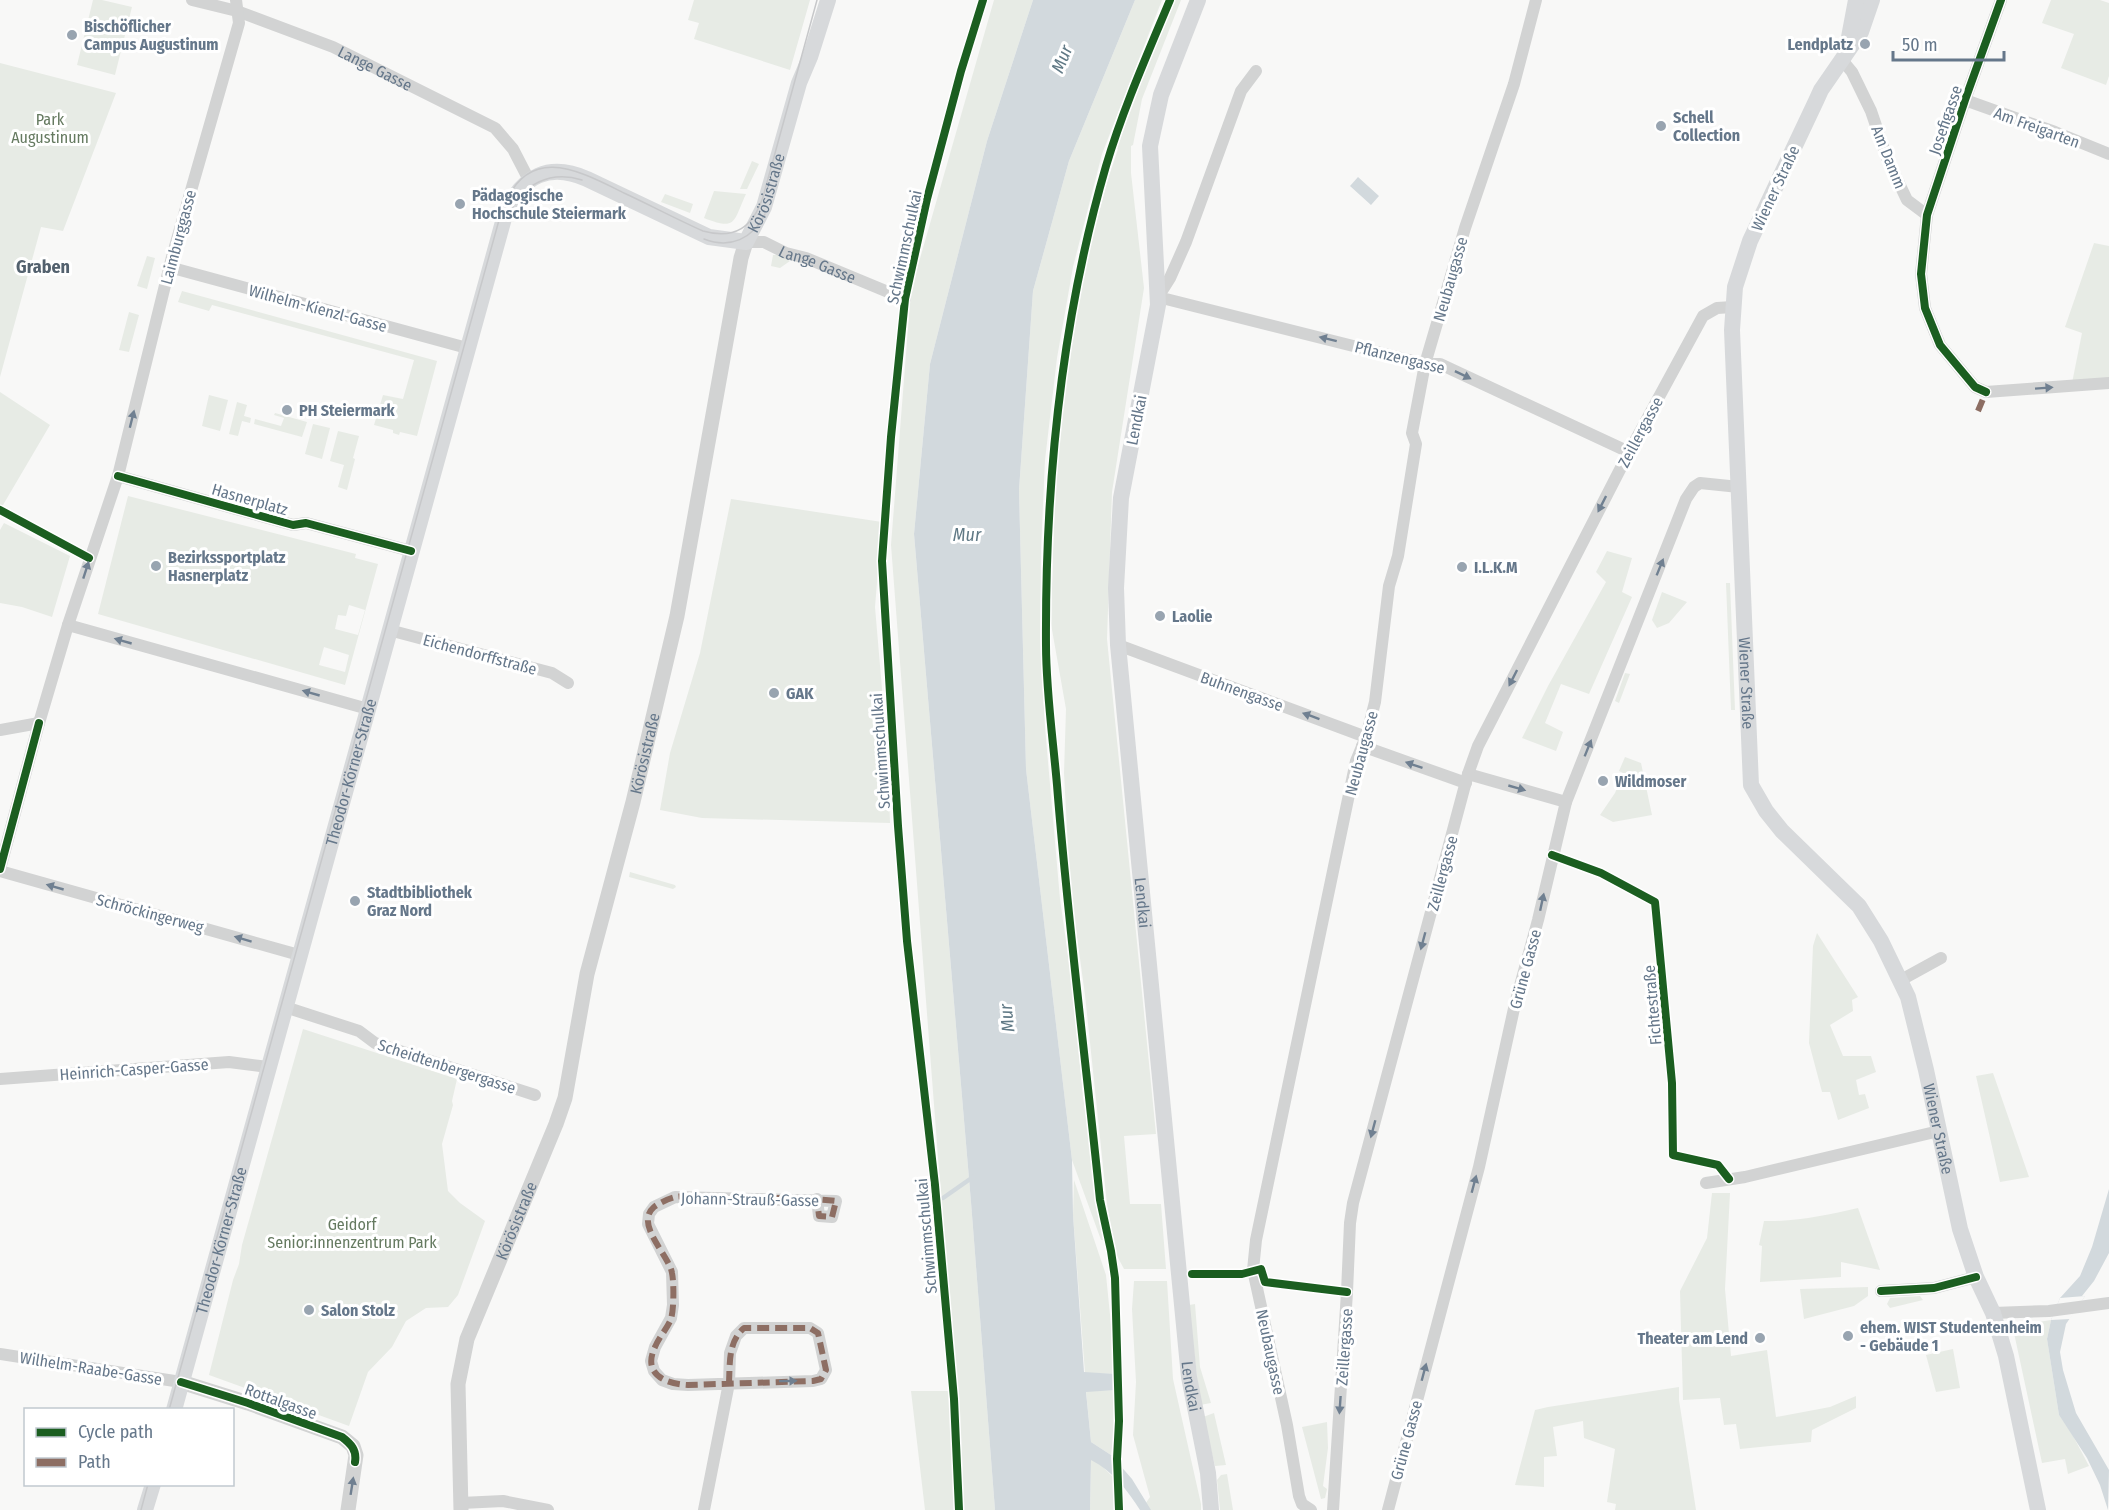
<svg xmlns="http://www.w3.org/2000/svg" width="2109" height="1510" viewBox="0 0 2109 1510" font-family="'Fira Sans Condensed',sans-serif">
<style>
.green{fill:#e7ebe5;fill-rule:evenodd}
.water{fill:#d2d9dd}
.pier{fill:#f8f8f7}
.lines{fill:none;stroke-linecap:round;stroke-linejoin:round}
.stream{stroke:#d2d9dd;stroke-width:4.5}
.minor{stroke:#d2d3d3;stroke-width:12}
.tertiary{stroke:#d2d3d3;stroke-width:15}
.secondary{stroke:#d7d9db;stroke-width:16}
.tram{stroke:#c7c8ca;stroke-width:1.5}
.quiet{stroke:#8d6e63;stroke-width:6;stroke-dasharray:12 6;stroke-linecap:butt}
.cycleway-casing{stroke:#fff;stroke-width:11}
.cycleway{stroke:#1b5e20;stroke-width:8}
.oneway{fill:#708091}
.poi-dot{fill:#98a4b0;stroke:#fff;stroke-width:2}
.labels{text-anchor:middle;stroke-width:6;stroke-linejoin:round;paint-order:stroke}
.poi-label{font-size:16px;font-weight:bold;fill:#65778a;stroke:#fff;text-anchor:start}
.street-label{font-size:16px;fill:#65778a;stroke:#fff}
.park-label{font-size:16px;fill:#657a60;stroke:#fff}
.water-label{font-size:18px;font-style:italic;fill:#607985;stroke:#fff}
.neighbourhood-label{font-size:18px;font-weight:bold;fill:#53616e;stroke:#fff}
</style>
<rect width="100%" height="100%" fill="#f8f8f7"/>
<path class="green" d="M93,0H102L132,7L115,75L77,65Z
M694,0H810L790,70L694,39L699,23L688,20Z
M994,0H1033L987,141L930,364L914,534L971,1202L995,1510H925L911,1391H949L951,1326L891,545L911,290Z
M1135,0H1162L1102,154L1073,267L1057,358L1045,460L1041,550L1040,636L1045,727L1060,899L1073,991L1083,1097L1105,1240H1101L1072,1160L1026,769L1019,490L1033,291L1069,161Z
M1173,0H1181L1142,99L1133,145L1131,146V173L1144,288L1112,492L1107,639L1156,1134L1124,1136L1130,1204H1161L1166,1269H1124L1115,1252L1107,1204L1085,995L1070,886L1064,773L1066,709L1051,624L1055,485L1065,371L1089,249L1108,179L1118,149L1115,148L1124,116L1135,89Z
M2051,0H2100L2109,3V76L2106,85L2061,68L2074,34L2042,23Z
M0,63L116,93L63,231L41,227L0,377Z
M752,161L759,164L747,189H740Z
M714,191L746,194C733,222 737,231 704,218Z
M665,194L693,204L690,213L661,202Z
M2094,243L2109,246V379L2072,383L2082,333L2065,327Z
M773,255H780L790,261L780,268L771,266Z
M147,256L155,258L147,289L137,286Z
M182,291L437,361L417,436L400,432L399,435L393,433V430L374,425L383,395L403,399L414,360L212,305L209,311L178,302Z
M129,312L139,315L129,352L119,350Z
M0,392L50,425L3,505V512L0,510Z
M209,395L228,400L220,431L202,426Z
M237,402L247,405L244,416L251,418L250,423L242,421L238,436L229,434Z
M275,413L307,422L302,437L254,424L255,419L281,426L284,418L274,415Z
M313,424L330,428L322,459L305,454Z
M338,431L359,436L353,458L355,459L347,490L338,487L344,465L330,461Z
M128,496L356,554L355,558L378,564L345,685L98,614ZM349,605L365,610L358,635L335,629L338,615L346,616ZM324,647L349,655L345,672L319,665Z
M731,499L882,522L875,607L888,759L890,823L702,818L660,810L670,753L700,653Z
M4,523L70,556L52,617L22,607L0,603V530Z
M1607,551L1632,558L1622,592L1632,597L1589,694L1561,684L1545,723L1563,732L1556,751L1522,738L1548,686L1606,582L1596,572Z
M1726,583H1730L1735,710H1731Z
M1662,592L1687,602L1669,623L1657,628L1652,620Z
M1625,673L1630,674L1619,703L1615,701Z
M1625,757L1641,763L1652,815L1613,822L1600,815L1615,793L1623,773L1619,771Z
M630,872L675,885L676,887L673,889L629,877Z
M1817,933L1858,997L1852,1000L1853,1011L1830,1025L1843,1056H1871L1876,1072L1856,1080L1859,1095L1865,1094L1869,1108L1838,1120L1830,1092H1822L1809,1043L1813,946Z
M303,1029L457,1079L452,1101L453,1105L442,1144L448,1191L460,1203L485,1221L458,1295L448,1307L426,1308L406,1321L392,1347L368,1372L349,1426L209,1375L233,1280L239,1264L242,1245Z
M1993,1073L2029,1177L2000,1182L1976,1076Z
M1074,1180L1106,1275L1116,1374L1085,1373L1073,1215Z
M1712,1193H1730L1725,1289L1731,1356L1767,1350L1776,1417L1830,1407L1856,1396V1408L1812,1430L1811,1442L1740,1449L1736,1424L1724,1425L1720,1398L1683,1400L1680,1291L1707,1238Z
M1858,1208L1880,1270L1841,1262V1277L1760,1282L1762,1246L1759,1245L1764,1221C1796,1222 1827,1215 1858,1208Z
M1134,1281H1167L1173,1379L1201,1504V1510H1141L1150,1497L1133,1435L1136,1382L1132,1309Z
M1868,1287V1296L1854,1306L1804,1319L1800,1289Z
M1920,1296L1923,1300L1890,1308L1887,1304L1890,1298Z
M1195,1304L1200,1367L1211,1403L1200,1405L1189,1305Z
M2051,1320L2047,1339L2059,1415L2072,1434L2089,1466L2068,1474L2065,1459L2042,1463L2014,1333L2020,1325Z
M1953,1349L1960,1388L1936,1392L1926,1355Z
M1679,1387V1400L1696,1510H1615L1616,1504L1607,1502L1615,1449L1584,1438L1583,1421L1553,1427L1557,1456L1544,1457V1487L1515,1485L1535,1410L1548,1407Z
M1116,1390V1415L1111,1455L1091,1442L1086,1391Z
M1214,1413L1226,1465L1215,1466L1203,1417Z
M1327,1422L1328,1448L1323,1486L1327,1489L1325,1498L1321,1499L1302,1427Z
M1091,1459L1101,1465L1113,1477L1116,1510H1090Z
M1227,1474L1233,1510H1220L1217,1480L1221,1475Z"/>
<path class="water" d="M1033,0H1135L1069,161L1033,291L1019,490L1026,769L1072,1160L1073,1215L1084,1372L1116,1374V1390L1086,1392L1091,1442L1111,1455L1132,1479L1151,1510H1140C1127,1490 1113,1471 1091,1460L1090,1510H995L971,1202L914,534L930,364L987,141Z
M1358,177L1379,196L1371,205L1350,186Z
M2109,1189V1253L2094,1281L2082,1296H2085L2066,1324L2060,1352L2063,1370L2076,1413L2109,1470L2108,1510L2100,1485L2087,1458L2059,1415L2047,1339L2051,1320L2060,1298L2080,1276L2092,1247Z"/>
<path class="pier" d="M2085,1296L2070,1319L2051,1320L2060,1298Z
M1111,1455L1121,1466V1483L1113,1477Z"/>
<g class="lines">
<path class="stream" d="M943,1198L973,1177"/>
<g class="minor">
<path id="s1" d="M192,0L237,11L333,47L495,128L513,149L529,180"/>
<path d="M2001,0L1965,100L1927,215L1921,274L1925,308L1940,345L1975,387L1986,392L2109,383"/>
<path d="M1842,60L1852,72L1871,111L1887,158L1907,200L1927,215"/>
<path d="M1256,71L1241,91L1186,242L1170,278L1158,297L1425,364H1440L1629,452"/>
<path d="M1965,100L2055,132L2109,154"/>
<path id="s2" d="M746,242H764L786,253L806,258L905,299"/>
<path d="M169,267L467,348"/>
<path d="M118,476L293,525L306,523L411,551"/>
<path d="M68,625L368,709"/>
<path d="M389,630L552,673L568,683"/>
<path d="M1118,645L1366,737"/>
<path d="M0,730L39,723"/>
<path d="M1362,746L1466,783"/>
<path d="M1468,774L1566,802"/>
<path d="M0,869L39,723L68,625L118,476L172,257L239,23L236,0"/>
<path d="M0,871L299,955"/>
<path d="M1901,980L1941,958"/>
<path d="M285,1007L359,1031L375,1043L535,1095"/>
<path d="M0,1079L229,1062L268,1067"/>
<path d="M1706,1183L1745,1177L1939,1131"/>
<path d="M1881,1291L1934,1288L1976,1277"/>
<path d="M1993,1313L2049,1311L2109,1303"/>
<path d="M0,1354L181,1382"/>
<path d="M461,1503L503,1501L548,1510"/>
<path d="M704,1510L729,1383L730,1353L736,1336L744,1328H810L818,1333L826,1370L821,1379L813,1381L688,1385L673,1384L662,1380L654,1371L651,1361L655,1347L671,1318L673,1305L672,1272L648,1224L649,1214L654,1207L675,1197L836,1201L832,1217L819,1216L817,1199"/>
<path d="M1311,1510L1302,1504L1299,1496L1287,1425L1253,1270L1256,1240L1356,761L1366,737L1375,702L1389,586L1398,556L1416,444L1412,433L1425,364L1465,228L1514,84L1536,0"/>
<path d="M1333,1510L1347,1292L1350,1223L1353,1203L1468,774L1478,746L1629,452L1703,316L1717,308L1733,307"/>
<path d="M1388,1510L1479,1167L1515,1004L1538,920L1566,802L1686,499L1694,487L1700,483L1739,487"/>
</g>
<g class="tertiary">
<path d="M181,1382L248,1403L342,1437L353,1446L356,1455L348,1510"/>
<path id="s3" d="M461,1510L458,1384L467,1339L556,1124L565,1098L587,974L633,802L677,616L741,258L746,242"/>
</g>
<g class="secondary">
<path id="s4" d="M1198,0L1161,95L1150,146L1158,305L1121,498L1116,588L1118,645L1189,1377L1208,1473L1211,1510"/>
<path id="s5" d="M1872,0L1861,32L1821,90L1816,101L1750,241L1735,287L1732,330L1751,785L1766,811L1782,831L1859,906L1881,941L1908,997L1926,1070L1960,1229L1976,1277L1993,1313L2006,1356L2038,1510"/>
<path d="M1847,48L1856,0"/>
<path id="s6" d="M174,1410L506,211C523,176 549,162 587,179L709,237L746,242L764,207L799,83L810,57L828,0"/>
<path d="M145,1510L153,1484"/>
</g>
<path class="tram" d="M509,214C523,184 550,170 582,180
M704,239C730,249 753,239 765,214
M169,1410L501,213C526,142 576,169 624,193C650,205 676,219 703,231C735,240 753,227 763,197L817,0
M141,1510L148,1484"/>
<path class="quiet" d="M1978,411L1986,392
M729,1383C730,1363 728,1342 744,1328H810L818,1333L826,1370L821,1379L813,1381L688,1385C665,1384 642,1374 655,1347C659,1337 667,1329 671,1319C674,1309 674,1283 672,1273C669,1255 634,1224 654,1207C659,1203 670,1198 675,1197C689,1195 707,1198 721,1198C759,1198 798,1197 836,1201L832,1217L819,1216L817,1199"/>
<g class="cycleway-casing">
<path id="cycleway" d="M1986,392L1975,387L1940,345L1925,308L1921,274L1927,215L1965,100L2001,0
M118,476L293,525L306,523L411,551
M0,510L89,558
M1552,855L1601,873L1655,902L1672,1083L1673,1155L1718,1165L1729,1179
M0,869L39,723
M1192,1274H1242L1261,1269L1265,1282L1347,1292
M1881,1291L1934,1288L1976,1277
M181,1382L248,1403L342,1437C351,1444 357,1450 355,1462
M959,1510L954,1399L935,1185L907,941L898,826L882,561L891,437L905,299L927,199L961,71L983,0
M1119,1510L1117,1459L1119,1421L1115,1278L1111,1251L1100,1200C1086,1062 1068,924 1057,785C1053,739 1046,691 1046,645C1045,483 1061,321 1106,166C1123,109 1147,55 1170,0"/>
</g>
<use href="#cycleway" class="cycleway"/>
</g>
<defs><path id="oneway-solid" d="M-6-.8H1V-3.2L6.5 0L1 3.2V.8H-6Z" transform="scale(1.5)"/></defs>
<g class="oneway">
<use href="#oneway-solid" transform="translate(1328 339) rotate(-166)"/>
<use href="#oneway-solid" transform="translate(1463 375) rotate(26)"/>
<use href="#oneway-solid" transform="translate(2044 388) rotate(-4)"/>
<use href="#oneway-solid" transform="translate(132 419) rotate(-76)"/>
<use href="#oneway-solid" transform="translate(1602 504) rotate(117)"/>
<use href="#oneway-solid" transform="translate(1660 567) rotate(-68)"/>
<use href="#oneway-solid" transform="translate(86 570) rotate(-72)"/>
<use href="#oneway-solid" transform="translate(123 641) rotate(-164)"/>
<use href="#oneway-solid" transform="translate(1513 678) rotate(117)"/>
<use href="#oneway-solid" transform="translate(311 693) rotate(-164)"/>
<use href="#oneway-solid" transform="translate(1311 716) rotate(-160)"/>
<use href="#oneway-solid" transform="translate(1588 748) rotate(-68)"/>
<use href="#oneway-solid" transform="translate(1414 765) rotate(-161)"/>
<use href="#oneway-solid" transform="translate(1517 788) rotate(16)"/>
<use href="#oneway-solid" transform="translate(55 887) rotate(-164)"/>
<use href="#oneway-solid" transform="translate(1542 902) rotate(-78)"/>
<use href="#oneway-solid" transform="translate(243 939) rotate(-163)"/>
<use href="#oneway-solid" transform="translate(1423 941) rotate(105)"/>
<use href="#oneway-solid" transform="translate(1373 1129) rotate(105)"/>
<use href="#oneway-solid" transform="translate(1474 1184) rotate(-75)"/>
<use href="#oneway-solid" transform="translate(1424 1372) rotate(-75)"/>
<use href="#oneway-solid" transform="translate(788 1381) rotate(-1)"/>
<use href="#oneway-solid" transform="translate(1340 1405) rotate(94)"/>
<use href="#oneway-solid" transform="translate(352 1486) rotate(-81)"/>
</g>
<g class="poi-dot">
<circle cx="72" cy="35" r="6"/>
<circle cx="1865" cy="44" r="6"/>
<circle cx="1661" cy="126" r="6"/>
<circle cx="460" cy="204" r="6"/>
<circle cx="287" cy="410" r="6"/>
<circle cx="156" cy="566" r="6"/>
<circle cx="1462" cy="567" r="6"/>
<circle cx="1160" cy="616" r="6"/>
<circle cx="774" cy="693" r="6"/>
<circle cx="1603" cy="781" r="6"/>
<circle cx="355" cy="901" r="6"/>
<circle cx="309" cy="1310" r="6"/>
<circle cx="1848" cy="1336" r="6"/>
<circle cx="1760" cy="1338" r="6"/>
</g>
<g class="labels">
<g class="poi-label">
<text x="84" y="32">Bischöflicher<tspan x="84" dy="18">Campus Augustinum</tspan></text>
<text x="1853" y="50" text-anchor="end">Lendplatz</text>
<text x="1673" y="123">Schell<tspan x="1673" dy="18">Collection</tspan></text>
<text x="472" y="201">Pädagogische<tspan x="472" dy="18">Hochschule Steiermark</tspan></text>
<text x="299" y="416">PH Steiermark</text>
<text x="168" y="563">Bezirkssportplatz<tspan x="168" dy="18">Hasnerplatz</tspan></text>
<text x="1474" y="573">I.L.K.M</text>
<text x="1172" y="622">Laolie</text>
<text x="786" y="699">GAK</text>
<text x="1615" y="787">Wildmoser</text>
<text x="367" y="898">Stadtbibliothek<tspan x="367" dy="18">Graz Nord</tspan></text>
<text x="321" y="1316">Salon Stolz</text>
<text x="1860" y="1333">ehem. WIST Studentenheim<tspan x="1860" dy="18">- Gebäude 1</tspan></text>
<text x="1748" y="1344" text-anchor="end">Theater am Lend</text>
</g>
<g class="street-label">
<text dy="6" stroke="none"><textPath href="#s1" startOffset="196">Lange Gasse</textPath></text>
<text transform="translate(1945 120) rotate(-71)" y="6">Josefigasse</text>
<text transform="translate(2037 127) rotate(20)" y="6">Am Freigarten</text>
<text transform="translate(1889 157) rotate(68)" y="6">Am Damm</text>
<text transform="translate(1775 188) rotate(-65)" y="6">Wiener Straße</text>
<text dy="6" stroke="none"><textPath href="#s6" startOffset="1569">Körösistraße</textPath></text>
<text transform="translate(178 237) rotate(-75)" y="6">Laimburggasse</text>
<text transform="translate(904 247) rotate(-78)" y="6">Schwimmschulkai</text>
<text dy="6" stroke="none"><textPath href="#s2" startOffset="76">Lange Gasse</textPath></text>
<text transform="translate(1450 279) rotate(-74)" y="6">Neubaugasse</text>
<text transform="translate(318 308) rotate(15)" y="6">Wilhelm-Kienzl-Gasse</text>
<text transform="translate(1400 357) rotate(14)" y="6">Pflanzengasse</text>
<text transform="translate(1136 420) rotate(-79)" y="6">Lendkai</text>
<text transform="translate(1640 432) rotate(-62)" y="6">Zeillergasse</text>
<text transform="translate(250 499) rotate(16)" y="6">Hasnerplatz</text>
<text transform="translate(480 654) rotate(15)" y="6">Eichendorffstraße</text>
<text dy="6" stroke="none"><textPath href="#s5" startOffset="716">Wiener Straße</textPath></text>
<text transform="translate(1242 691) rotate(20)" y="6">Buhnengasse</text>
<text transform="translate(880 751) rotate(-94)" y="6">Schwimmschulkai</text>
<text transform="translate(1361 753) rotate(-75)" y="6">Neubaugasse</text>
<text dy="6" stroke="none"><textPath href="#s3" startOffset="786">Körösistraße</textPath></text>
<text dy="6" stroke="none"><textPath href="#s6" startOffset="662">Theodor-Körner-Straße</textPath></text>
<text transform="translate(1442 873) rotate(-75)" y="6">Zeillergasse</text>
<text dy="6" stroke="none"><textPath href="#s4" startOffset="916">Lendkai</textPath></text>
<text transform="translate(150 913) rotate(15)" y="6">Schröckingerweg</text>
<text transform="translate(1525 969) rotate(-75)" y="6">Grüne Gasse</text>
<text transform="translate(1652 1005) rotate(-95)" y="6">Fichtestraße</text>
<text transform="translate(447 1066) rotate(18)" y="6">Scheidtenbergergasse</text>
<text transform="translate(134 1069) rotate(-4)" y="6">Heinrich-Casper-Gasse</text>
<text dy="6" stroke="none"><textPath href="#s5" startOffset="1220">Wiener Straße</textPath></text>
<text transform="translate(750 1199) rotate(1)" y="6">Johann-Strauß-Gasse</text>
<text dy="6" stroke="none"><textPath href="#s3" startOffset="300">Körösistraße</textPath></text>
<text transform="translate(926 1236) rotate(-95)" y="6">Schwimmschulkai</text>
<text dy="6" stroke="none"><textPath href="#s6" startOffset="176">Theodor-Körner-Straße</textPath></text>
<text transform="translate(1344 1347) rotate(-86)" y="6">Zeillergasse</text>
<text transform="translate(1271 1352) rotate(78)" y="6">Neubaugasse</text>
<text transform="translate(91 1368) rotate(9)" y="6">Wilhelm-Raabe-Gasse</text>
<text dy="6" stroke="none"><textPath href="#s4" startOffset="1402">Lendkai</textPath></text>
<text transform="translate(281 1401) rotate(20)" y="6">Rottalgasse</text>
<text transform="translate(1406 1440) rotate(-75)" y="6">Grüne Gasse</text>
</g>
<g class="park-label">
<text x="50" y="125">Park<tspan x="50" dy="18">Augustinum</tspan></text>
<text x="352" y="1230">Geidorf<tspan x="352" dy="18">Senior:innenzentrum Park</tspan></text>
</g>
<g class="water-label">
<text transform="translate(1062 59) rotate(-68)" y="6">Mur</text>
<text x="967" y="541">Mur</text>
<text transform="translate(1007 1018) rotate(-96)" y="6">Mur</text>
</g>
<g class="neighbourhood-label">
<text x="43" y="273">Graben</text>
</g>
</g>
<rect x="24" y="1408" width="210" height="78" fill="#ffffff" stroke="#c1c9d0" stroke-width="1.5"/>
<rect x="36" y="1428" width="30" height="9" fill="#1b5e20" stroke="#c1c9d0" stroke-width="1.5"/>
<text x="78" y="1438" font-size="18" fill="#65778a">Cycle path</text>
<rect x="36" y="1458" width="30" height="9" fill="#8d6e63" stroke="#c1c9d0" stroke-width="1.5"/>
<text x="78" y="1468" font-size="18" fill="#65778a">Path</text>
<path d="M1893 51v9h111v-9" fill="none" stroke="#65778a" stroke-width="3"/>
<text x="1902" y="51" font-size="18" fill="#65778a" stroke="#ffffff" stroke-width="4.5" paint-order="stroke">50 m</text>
</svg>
